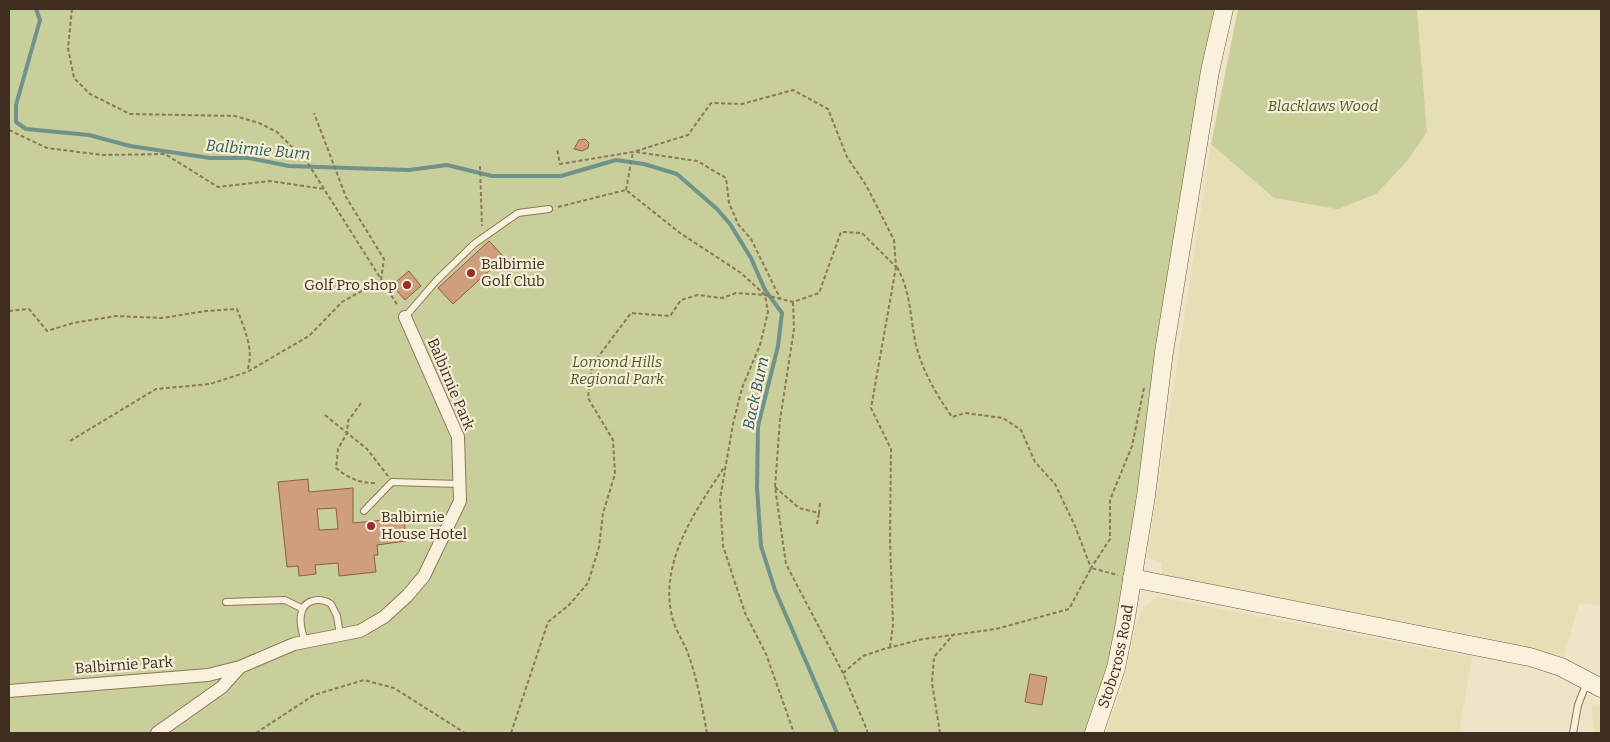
<svg xmlns="http://www.w3.org/2000/svg" width="1610" height="742" viewBox="0 0 1610 742" font-family="Bitter,serif">
<style>
.farmland{fill:#e6deb5}
.green{fill:#c9cf9b}
.lines{fill:none;stroke-linecap:round;stroke-linejoin:round}
.stream{stroke:#6f938a;stroke-width:4}
.building{fill:#cf9f7d;stroke:#8d5f41;fill-rule:evenodd}
.lane-casing{stroke:#8d765c;stroke-width:8}
.street-casing{stroke:#8d765c;stroke-width:14}
.secondary-casing{stroke:#6f573f;stroke-width:19}
.path{stroke:#8d765c;stroke-width:2;stroke-dasharray:4 2.5;stroke-linecap:butt}
.lane{stroke:#faf1dc;stroke-width:6}
.street{stroke:#faf1dc;stroke-width:12}
.secondary{stroke:#faf1dc;stroke-width:18}
.poi-dot{fill:#9e2a2b;stroke:#f7eed8;stroke-width:2}
.labels{text-anchor:middle;stroke-width:4.5;stroke-linejoin:round;paint-order:stroke}
.park-label{font-size:15px;font-style:italic;fill:#4d5a26;stroke:#f7eed8}
.poi-label{font-size:15px;fill:#3d2e20;stroke:#f7eed8;text-anchor:start}
.street-label{font-size:15px;fill:#3d2e20;stroke:#f7eed8}
.water-label{font-size:16px;font-style:italic;fill:#2f5d5a;stroke:#f7eed8}
</style>
<rect width="100%" height="100%" fill="#f0e4c8"/>
<path class="farmland" d="M1417,9H1601V606L1579,603L1563,661L1538,650L1473,635L1161,575L1162,562L1147,558L1211,144L1274,198L1427,132Z
M1158,597L1472,657L1459,733H1105L1122,688L1136,625L1144,607Z
M1592,704L1601,705V733H1593Z"/>
<path class="green" d="M9,9H1224L1116,668L1091,733H9Z
M1238,9H1417L1427,132L1407,161L1376,194L1338,209L1274,198L1211,144Z"/>
<g class="lines">
<path class="stream" d="M36,9L40,20L16,105V122L26,129L89,135L130,146L210,158H249L289,166L409,170L447,165L492,176H561L616,160L644,164L677,174L717,209L730,224L751,258L765,290L782,313L778,346L758,426L757,488L761,546L775,590L837,733"/>
</g>
<path class="building" d="M585,139L589,143L588,148L582,151L574,149L579,140Z
M489,241L504,257L453,304L438,288Z
M409,271L421,286L405,300L392,285Z
M308,479L309,492L353,488V523L404,518L406,541L377,545L378,555H374L376,572L339,576L338,563L315,565L316,574L299,576L298,566L287,567L278,482ZM336,508L338,529L319,530L317,509Z
M1030,674L1047,677L1042,705L1025,702Z"/>
<g class="lines">
<g class="lane-casing">
<path id="lane" d="M405,317L437,280L474,244L518,213L549,209
M364,511L392,482L459,484
M226,602L285,600L303,609
M305,643C303,634 299,624 301,615C303,599 320,597 331,604L337,616L340,635
M1573,733L1578,705L1587,682"/>
</g>
<g class="street-casing">
<path id="street" d="M9,691L208,675L240,667L294,644L360,631L384,617L407,596L424,576L460,501L458,437L405,317
M157,733L222,687L240,667"/>
</g>
<g class="secondary-casing">
<g id="secondary">
<path d="M1132,578L1530,657L1561,667L1601,688"/>
<path id="s1" d="M1094,733L1116,668L1125,623L1146,496L1164,352L1210,71L1224,9"/>
</g>
</g>
<path class="path" d="M72,9L68,48L74,78L90,94L130,114L235,116L259,123L277,132L307,162L398,306
M9,130L47,148L103,155L165,154L218,187L270,181L324,189
M636,152L697,161L726,178L729,203L738,224L751,239L780,298
M480,166L482,226
M626,190L633,152
M558,207L626,190L680,233L741,273L765,295L768,312L760,345L742,388L733,424L720,499L723,546L745,613L766,654L794,733
M897,267C911,292 910,318 916,345C923,372 936,394 952,417L965,413L1003,418L1021,430L1035,462L1055,484L1075,526L1091,568L1110,539V500L1132,446L1144,388
M793,302L794,329L780,420L775,487L786,564L843,673L867,730V733
M9,311L29,309L47,331L73,323L116,316L162,318L206,311L237,309C244,328 255,351 247,371
M361,403L348,421L347,433L338,449L336,468C348,478 361,484 377,483
M325,415L367,449L388,476
M70,441L156,389L210,384L247,372L309,336L342,302L381,280L384,259L346,197L314,113
M775,487L799,508L819,513L820,503
M817,524L819,513
M890,647L893,625L890,540L891,449L871,408L896,267
M843,673L863,656L884,649L923,639L996,629L1069,609L1091,568L1118,575
M256,733L314,695L364,680L394,688L465,733
M511,733L548,622L569,605L588,583L599,547L603,513L615,474L613,440L588,398L592,365L631,313L670,316L681,300L698,295L722,298L736,293L765,295L793,302L819,293L841,232L862,233L896,267L894,240L866,185L847,157L828,109L793,90L742,104L711,103L688,135L633,152L560,164L557,149
M707,733C702,706 697,677 687,651C683,641 676,631 673,620C657,564 696,510 725,466
M940,733L932,683L934,657L953,635"/>
<use href="#lane" class="lane"/>
<use href="#street" class="street"/>
<use href="#secondary" class="secondary"/>
</g>
<g class="poi-dot">
<circle cx="471" cy="273" r="5"/>
<circle cx="407" cy="285" r="5"/>
<circle cx="371" cy="526" r="5"/>
</g>
<g class="labels">
<g class="park-label">
<text x="1323" y="111">Blacklaws Wood</text>
<text x="617" y="367">Lomond Hills<tspan x="617" dy="17">Regional Park</tspan></text>
</g>
<g class="poi-label">
<text x="481" y="269">Balbirnie<tspan x="481" dy="17">Golf Club</tspan></text>
<text x="397" y="290" text-anchor="end">Golf Pro shop</text>
<text x="381" y="522">Balbirnie<tspan x="381" dy="17">House Hotel</tspan></text>
</g>
<g class="street-label">
<text transform="translate(451 384) rotate(67)" y="5">Balbirnie Park</text>
<text dy="5" stroke="none"><textPath href="#s1" startOffset="80">Stobcross Road</textPath></text>
<text transform="translate(124 665) rotate(-4)" y="5">Balbirnie Park</text>
</g>
<g class="water-label">
<text transform="translate(258 149) rotate(5)" y="6">Balbirnie Burn</text>
<text transform="translate(755 393) rotate(-78)" y="6">Back Burn</text>
</g>
</g>
<rect width="1610" height="742" fill="none" stroke="#3d2e20" stroke-width="20"/>
</svg>
